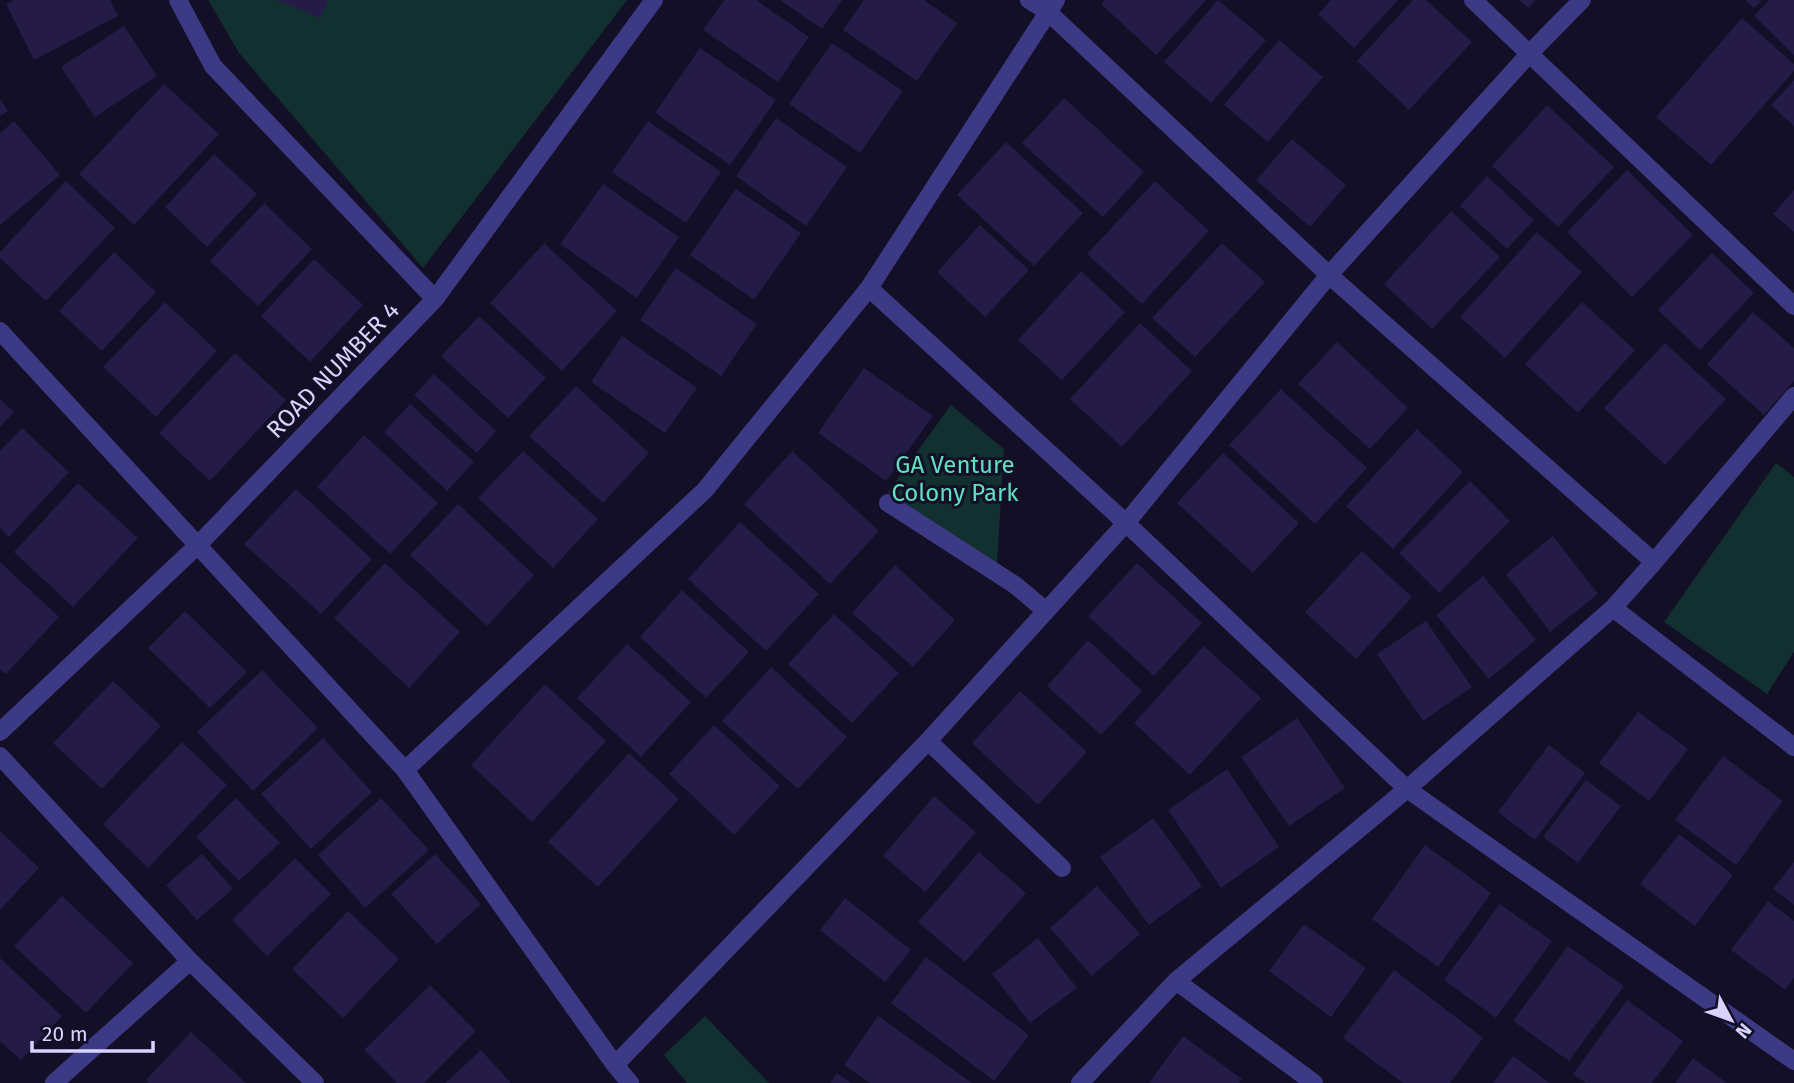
<svg xmlns="http://www.w3.org/2000/svg" width="1794" height="1083" viewBox="0 0 1794 1083" font-family="'Fira Sans',sans-serif">
<style>
.park{fill:#12302f}
.building{fill:#241b47}
.lines{fill:none;stroke-linecap:round;stroke-linejoin:round}
.minor{stroke:#3d3a85;stroke-width:18}
.labels{text-anchor:middle;stroke-width:6;stroke-linejoin:round;paint-order:stroke}
.street-label{font-size:24px;fill:#d9d4ff;stroke:#130f26}
.park-label{font-size:24px;fill:#5fe0c0;stroke:#130f26}
</style>
<rect width="100%" height="100%" fill="#130f26"/>
<path class="park" d="M208,0H627L423,268L239,53Z
M951,405L1004,449L997,564L888,492Z
M1776,463L1794,477V652L1767,694L1664,622Z
M705,1016L769,1083H687L664,1055Z"/>
<path class="building" d="M13,0H110L118,16L34,60L6,4Z
M277,0H328L320,18Z
M724,0H756L809,37L778,82L703,30Z
M780,0H842L822,29Z
M864,0H924L957,23L917,81L843,30Z
M1104,0H1206L1156,55L1101,4Z
M1218,0L1266,40L1211,103L1164,62Z
M1331,0H1398L1354,48L1318,14Z
M1413,0H1426L1472,42L1409,110L1357,61Z
M1519,0H1536L1528,8Z
M1745,0H1762L1754,8Z
M1769,0H1794V55L1754,16Z
M1742,18L1794,64V71L1711,165L1656,117Z
M124,26L157,76L95,117L61,67Z
M1279,40L1323,77L1268,142L1224,105Z
M832,43L903,91L860,153L789,104Z
M700,48L776,100L730,165L655,113Z
M1794,80V126L1771,105Z
M164,84L219,134L134,225L79,174Z
M1064,98L1144,172L1103,217L1022,143Z
M0,99L8,111L0,116Z
M1547,105L1614,167L1558,227L1492,166Z
M776,118L847,167L806,226L736,176Z
M14,121L60,175L0,225V133Z
M648,121L721,172L686,223L612,172Z
M1292,139L1346,185L1310,227L1256,180Z
M1006,142L1083,213L1034,266L957,195Z
M214,154L257,194L207,247L165,207Z
M1627,170L1693,235L1632,297L1567,232Z
M1487,176L1534,220L1507,249L1460,206Z
M66,181L115,228L46,301L0,258V252Z
M1155,181L1209,231L1142,304L1087,254Z
M603,184L679,237L637,298L560,244Z
M736,189L801,233L754,300L690,255Z
M1794,190V232L1773,214Z
M264,203L312,249L258,306L210,261Z
M1451,211L1500,257L1432,329L1384,284Z
M980,225L1029,270L985,317L937,272Z
M1537,232L1582,272L1505,358L1460,317Z
M544,243L617,311L562,371L490,303Z
M1222,243L1265,282L1195,357L1152,318Z
M114,252L156,292L102,351L59,311Z
M1712,253L1754,293L1700,350L1658,310Z
M314,259L363,305L310,362L261,316Z
M676,268L757,324L721,376L640,320Z
M1081,271L1125,312L1062,380L1018,340Z
M165,302L217,351L156,417L103,367Z
M1582,302L1635,350L1578,413L1525,364Z
M1753,312L1794,348V381L1764,415L1707,364Z
M479,316L546,378L508,418L441,356Z
M1140,323L1192,371L1122,447L1070,399Z
M622,336L697,388L665,433L591,382Z
M1337,342L1408,408L1370,449L1298,384Z
M1665,343L1726,399L1665,465L1604,408Z
M235,353L286,400L210,481L159,433Z
M864,368L933,416L886,481L818,433Z
M434,374L496,431L477,453L414,395Z
M576,386L649,453L603,503L529,436Z
M1281,389L1367,468L1315,524L1229,445Z
M0,399L14,412L0,427Z
M410,404L474,462L447,491L384,432Z
M22,428L69,472L9,537L0,528V451Z
M1417,429L1463,472L1393,549L1346,506Z
M364,435L438,503L390,554L317,487Z
M523,451L598,519L553,568L478,498Z
M792,451L879,531L830,584L744,504Z
M1223,453L1299,523L1253,573L1177,503Z
M1470,481L1510,521L1439,593L1399,553Z
M78,483L138,538L73,607L14,552Z
M296,489L372,559L321,614L244,544Z
M458,504L534,575L487,626L410,555Z
M740,522L819,594L766,651L688,579Z
M1553,536L1598,594L1550,632L1506,574Z
M1362,551L1412,597L1356,659L1305,612Z
M0,562L59,617L6,674L0,669Z
M385,563L460,632L409,688L334,618Z
M1137,563L1202,623L1154,676L1088,616Z
M895,565L955,620L913,667L852,613Z
M1483,576L1536,640L1489,679L1436,615Z
M682,590L749,652L706,698L640,637Z
M185,611L247,672L210,708L148,648Z
M834,614L899,673L852,723L788,664Z
M1426,621L1472,687L1423,721L1377,654Z
M1088,640L1142,691L1101,735L1047,686Z
M627,644L691,702L641,757L577,698Z
M1204,646L1261,698L1190,775L1134,723Z
M771,667L847,737L798,789L722,721Z
M262,670L318,728L253,791L197,732Z
M113,681L161,726L102,789L53,743Z
M545,684L606,741L532,822L471,765Z
M1020,691L1087,752L1038,805L972,743Z
M1638,712L1688,749L1649,801L1599,763Z
M1297,718L1345,788L1289,826L1241,757Z
M714,725L780,786L734,835L669,774Z
M323,738L372,792L311,849L261,794Z
M182,742L227,785L148,868L103,824Z
M1549,745L1585,773L1535,840L1498,812Z
M629,753L679,799L598,887L548,842Z
M1723,756L1783,801L1736,865L1675,820Z
M1227,769L1279,847L1221,888L1168,810Z
M1586,780L1621,806L1578,863L1543,837Z
M934,796L976,832L925,892L883,856Z
M236,798L280,843L239,881L196,837Z
M381,798L429,850L365,908L318,855Z
M1153,818L1202,886L1149,925L1100,857Z
M0,831L39,868L0,910Z
M1679,834L1733,875L1695,926L1640,884Z
M1425,845L1491,893L1438,967L1372,919Z
M979,852L1026,893L965,962L918,922Z
M202,854L233,889L197,920L166,885Z
M435,854L481,904L437,944L391,894Z
M295,858L331,894L267,956L232,920Z
M1794,862V905L1773,889Z
M1097,886L1140,934L1092,976L1050,928Z
M62,896L133,963L86,1013L14,946Z
M845,898L911,950L885,982L820,930Z
M1768,901L1794,921V978L1785,990L1731,950Z
M1500,904L1552,941L1496,1018L1444,980Z
M348,911L399,959L343,1018L292,969Z
M1304,924L1366,968L1331,1017L1269,971Z
M1038,938L1077,988L1030,1023L992,974Z
M1568,946L1624,986L1569,1061L1513,1021Z
M926,957L1029,1035L994,1081L891,1003Z
M0,958L62,1016L21,1060L0,1041Z
M1394,970L1483,1038L1450,1083H1403L1343,1038Z
M430,985L476,1031L424,1083H397L364,1050Z
M1627,1000L1683,1041L1652,1083H1586L1573,1074Z
M878,1016L972,1083H870L844,1065Z
M191,1032L246,1083H149L146,1080Z
M1183,1036L1242,1079L1239,1083H1149Z
M481,1050L511,1083H445Z
M1513,1056L1550,1083H1493Z
M1693,1058L1727,1083H1675Z
M837,1073L851,1083H830Z"/>
<g class="lines">
<path class="minor" d="M178,0L213,66L435,299
M1029,0L1048,12L1329,275L1654,562
M1473,0L1794,306
M869,288L1126,523L1407,789L1794,1061
M0,331L405,770L615,1065L630,1083
M888,503L1015,585L1046,611
M1613,608L1794,747
M0,732L199,544L435,299L654,0
M928,741L1062,868
M0,756L190,961L315,1083
M405,770L705,490L869,288L1056,0
M1176,981L1314,1083
M615,1065L928,741L1126,523L1329,275L1530,53L1582,0
M54,1083L190,961
M1080,1083L1176,981L1407,789L1613,608L1654,562L1794,396"/>
</g>
<g class="labels">
<g class="street-label">
<text transform="translate(333 370) rotate(-46)" y="8">ROAD NUMBER 4</text>
</g>
<g class="park-label">
<text x="955" y="473">GA Venture<tspan x="955" dy="28">Colony Park</tspan></text>
</g>
</g>
<g transform="translate(1731 1020) rotate(131)" stroke="#130f26" stroke-width="5" paint-order="stroke">
<path d="M0-5L12 26L0 18L-12 26Z" fill="#d9d4ff"/>
<text y="-10" font-size="19" font-weight="bold" text-anchor="middle" fill="#d9d4ff">N</text>
</g>
<path d="M32 1041v10h121v-10" fill="none" stroke="#d9d4ff" stroke-width="3.5"/>
<text x="42" y="1041" font-size="21" fill="#d9d4ff" stroke="#130f26" stroke-width="5" paint-order="stroke">20 m</text>
</svg>
